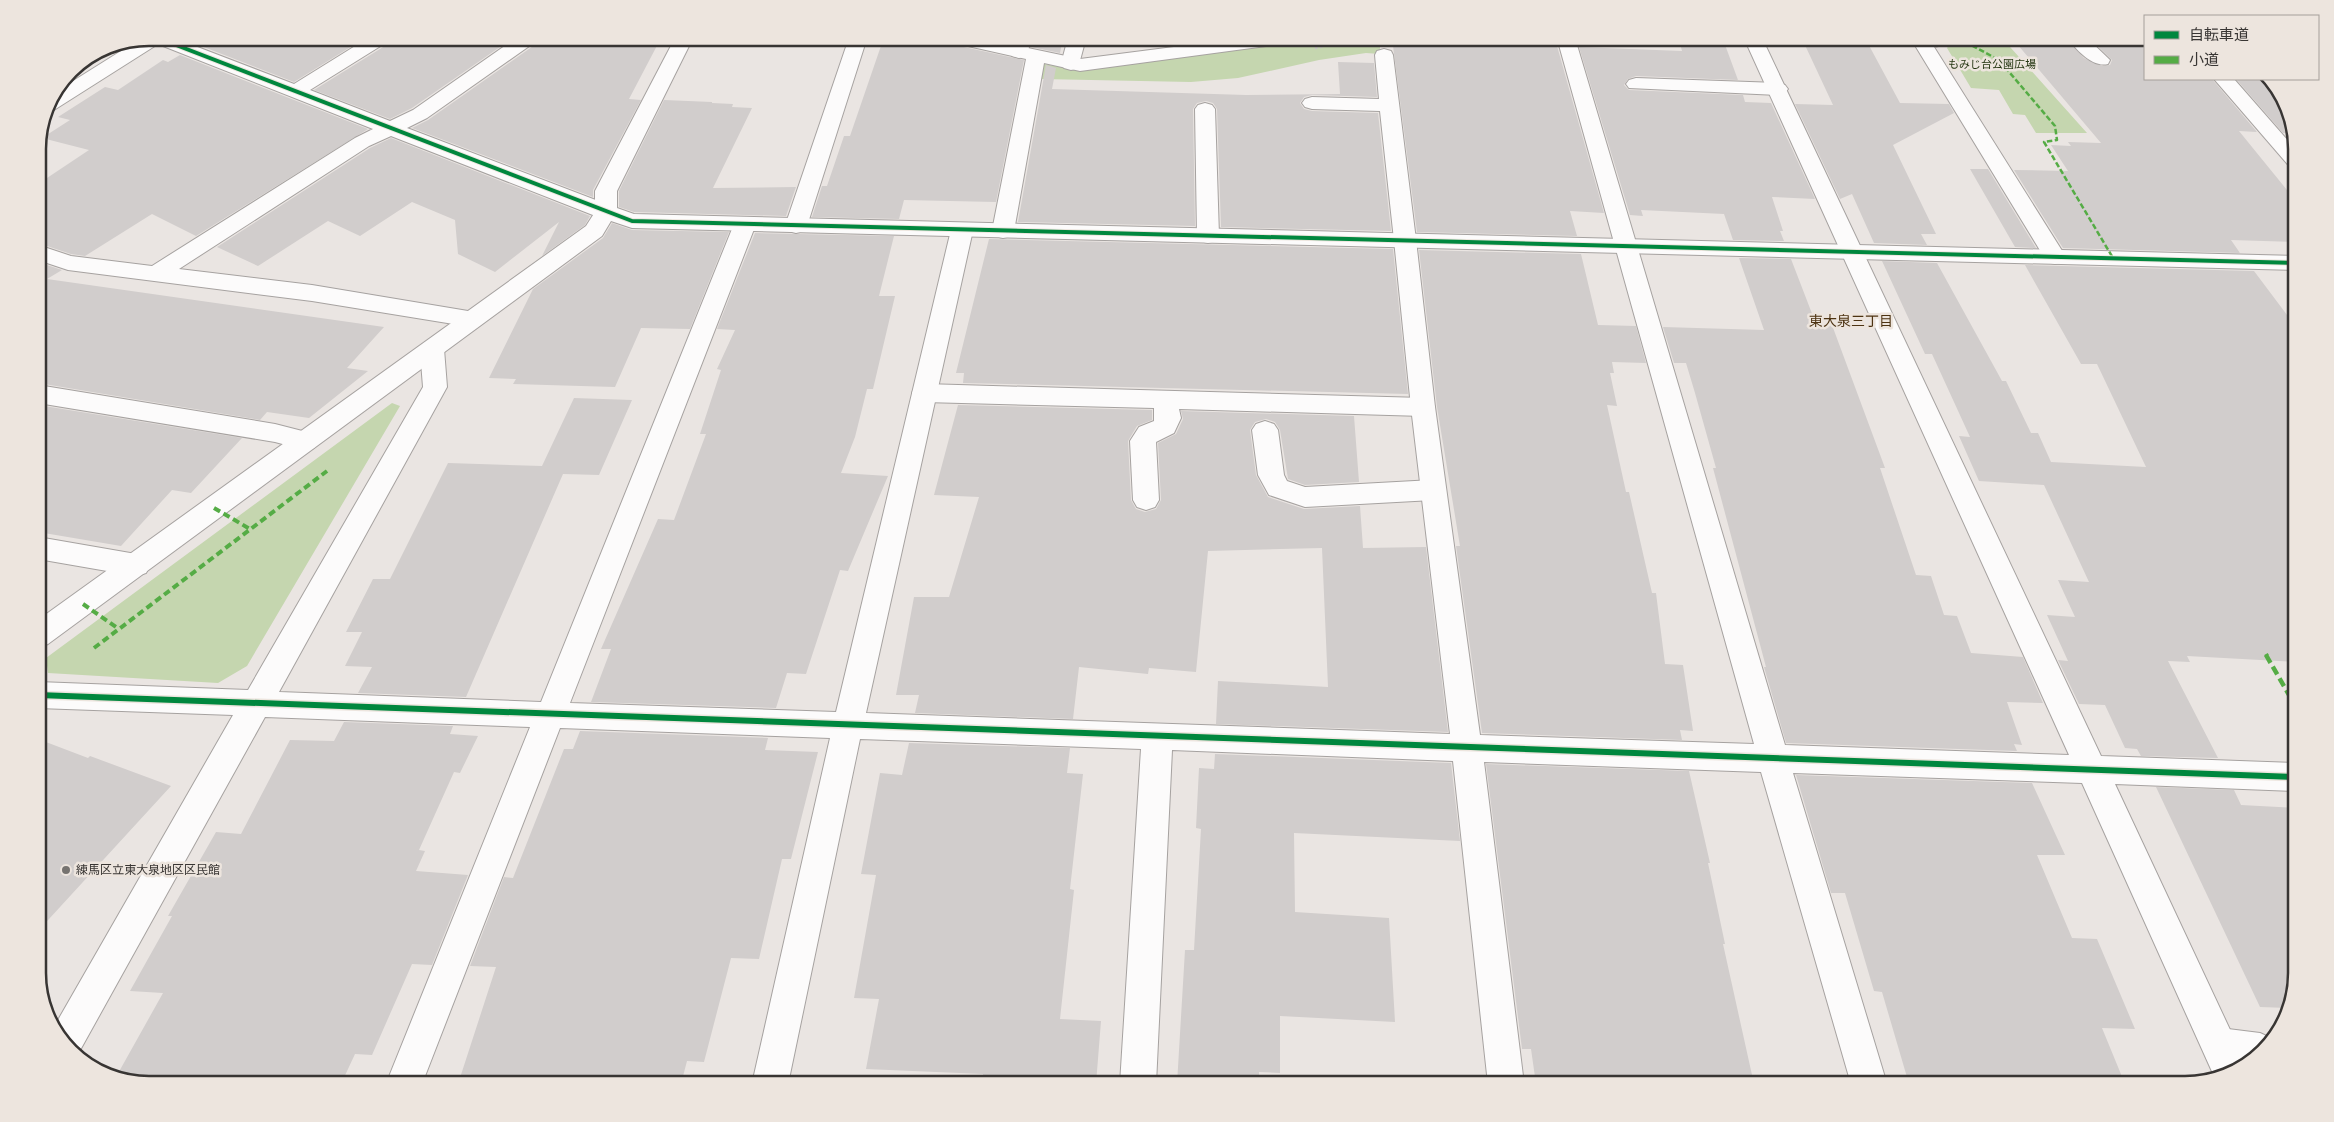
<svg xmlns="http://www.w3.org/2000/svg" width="2334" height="1122" viewBox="0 0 2334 1122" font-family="'DM Sans','Noto Sans JP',sans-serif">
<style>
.green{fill:#c5d6af}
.building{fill:#d1cdcc}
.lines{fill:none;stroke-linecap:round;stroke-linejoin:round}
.service-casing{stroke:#a6a2a0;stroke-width:2}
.minor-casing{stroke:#a6a2a0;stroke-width:2}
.tertiary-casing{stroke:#a6a2a0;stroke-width:2}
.path{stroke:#c7c5c4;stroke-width:2.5;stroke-dasharray:2.5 2.5;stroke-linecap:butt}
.service{fill:#fcfbfb;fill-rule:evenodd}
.minor{fill:#fcfbfb;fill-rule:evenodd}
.tertiary{fill:#fcfbfb;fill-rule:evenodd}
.quiet-far2{stroke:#55ac45;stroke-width:2.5;stroke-dasharray:5.5 2.5;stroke-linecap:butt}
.quiet-far1{stroke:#55ac45;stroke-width:4;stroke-dasharray:7 4;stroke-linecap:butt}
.quiet{stroke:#55ac45;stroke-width:4.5;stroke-dasharray:9 4.5;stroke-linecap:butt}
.cycleway-far1-casing{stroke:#ede5de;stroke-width:6}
.cycleway-casing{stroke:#ede5de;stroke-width:9}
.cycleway-far1{stroke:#00873e;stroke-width:4}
.cycleway{stroke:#00873e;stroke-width:6}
.poi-dot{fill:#767370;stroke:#ede5de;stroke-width:2}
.labels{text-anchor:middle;stroke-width:5;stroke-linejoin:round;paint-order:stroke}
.far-park-label{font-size:11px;fill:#273814;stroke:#ede5de}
.poi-label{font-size:12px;fill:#383533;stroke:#ede5de;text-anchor:start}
.neighbourhood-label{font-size:14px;fill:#4d3312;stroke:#ede5de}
.rim{fill:none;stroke:#383533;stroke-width:2.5}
</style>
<rect width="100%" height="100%" fill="#eae5e2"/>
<path class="green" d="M1329,38H1380V54L1366,53L1319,60L1238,78L1191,82L1041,79L1044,64L1081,71Z
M2002,38L2087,133H2036L2025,115L2013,114L1999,90L1971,88L1947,48L1950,44Z
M392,403L400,406L247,666L218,683L48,673L46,658Z"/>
<path class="building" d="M207,38H365L294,82L196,44Z
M391,38H513L412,108L390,119L314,90L388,44Z
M539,38H661L629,99L641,100L593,190V197L412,128L428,120L536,44Z
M912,38H946L950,44L1024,60L996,202L904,200L899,219L812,217L822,186H827L844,136H850L883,40H912Z
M1392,38H1520L1522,44L1557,46L1604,213L1570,211L1577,236L1417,232Z
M1812,38H1865L1900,103L1949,104L1954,113L1893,145L1936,234H1921L1927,245L1874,243L1852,194L1840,199L1795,104L1833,105L1804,43H1815Z
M2012,38H2066L2084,58L2102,66L2110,65L2112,60L2089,38H2145V79H2212L2257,132L2239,131L2296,201V242L2231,240L2240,253L2063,248L2014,170L2068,171L2051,145L2071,146L2068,142L2101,143Z
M1034,39L1063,38L1060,53L1031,47Z
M1679,40L1724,42L1738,80L1636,76L1628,79L1624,85L1629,90L1743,95L1745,102L1771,103L1815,199L1772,197L1783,231H1780L1784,241L1733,240L1724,214L1641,210L1643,216L1630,215L1579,47L1682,51Z
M180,55L368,129L196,236L152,214L85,256L71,254L38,243V184L89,150L42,138L70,120L58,117L105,87L118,90L163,60L168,62Z
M1338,62L1374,63L1377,97L1312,95L1304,97L1300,103L1304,109L1312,111L1378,113L1391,231L1221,227L1217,109L1213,103L1206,101L1197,103L1193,109L1195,226L1018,222L1046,65L1056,68L1052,89L1246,95L1340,94Z
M2236,79H2268L2278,87L2293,133H2283Z
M664,100L712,102V103L733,104L732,107L752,108L713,188L796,187L786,216L634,212L619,207V191Z
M391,138L590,216L585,225L542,256L559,222L495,272L458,254L455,220L412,202L360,236L328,221L258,266L217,247L370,148Z
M1970,169H1988L2036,248L2015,247Z
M612,223L632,230L729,232L690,329L641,328L615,387L513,384L516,379L489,378L533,289L603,238Z
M755,233L894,236L879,296H895L873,389H867L855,437L841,473L888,476L848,571L840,570L806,674L787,673L776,708L591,702L611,649H601L658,519L674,520L706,434H700L721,370L717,369L735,330L717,329Z
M989,239L1393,249L1408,394L963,383L964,373H956Z
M1419,250L1581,254L1598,325L1636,326L1646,363L1612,362L1614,373H1610L1617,406L1607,405L1626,492H1629L1652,593H1656L1665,664L1683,665L1693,731L1680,730L1682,740L1482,733L1456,546H1460L1437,407Z
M1739,258L1791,259L1816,324L1832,325L1885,468H1880L1916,575L1931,576L1944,615L1957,616L1971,653L2023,657L2043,703L2007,702L2022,745L2014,744L2017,751L1786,743L1764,667H1766L1713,468H1716L1695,393L1686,363H1674L1663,327L1764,330Z
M1882,261L1937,263L2002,381H2006L2031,433H2038L2051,462L2146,467L2097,364H2081L2025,265L2254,271L2296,327V662L2187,656L2190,662L2168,661L2218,758L2141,756L2137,749L2125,748L2105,705L2079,704L2058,660L2068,661L2047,615L2075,617L2058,580L2089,582L2044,485L1979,481L1959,436L1970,437L1932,354H1925Z
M38,262L62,270L47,279L384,327L347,368L368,371L309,418L267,412L260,420L38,383Z
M574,398L632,400L599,475L563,474L466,697L358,693L372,667L345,666L362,632H346L373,579H390L448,463L542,466Z
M38,405L242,438L191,493L172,490L121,546L38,532Z
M958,405L1152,410V420L1137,426L1128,441L1131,500L1136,509L1145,512L1156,509L1161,500L1158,443L1176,434L1183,419L1181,411L1354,416L1359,482L1305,485L1288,479L1280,430L1275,422L1266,419L1255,422L1250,430L1256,475L1268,497L1304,509L1360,506L1363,548L1426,547L1448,732L1216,724L1218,681L1328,687L1322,548L1208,551L1196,672L1149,668L1148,674L1079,667L1073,719L915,713L919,695H896L914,597H949L979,497L934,495Z
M344,722L453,726L450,734L478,736L460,773L454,772L419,850L425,851L416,871L468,875L432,965L412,964L372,1055L355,1054L341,1084H149L116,1077L163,993L130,991L172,916H168L216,832L241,834L290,740L334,741Z
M580,731L768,738L765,750L818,752L791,859H782L759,959L731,958L704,1062L687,1061L681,1084H458L496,967L470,966L504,877L513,878L564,749H573Z
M38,739L88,758L90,756L171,786L38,931Z
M909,743L1070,748L1067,773L1083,774L1070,889L1074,890L1060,1019L1101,1021L1096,1084L983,1078V1074L866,1069L879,999L854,998L876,875L861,874L880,773L902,775Z
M1215,754L1451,763L1460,841L1294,833L1295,912L1389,918L1395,1022L1280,1016V1073L1259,1072V1084H1177L1185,950H1194L1201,829L1196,828L1199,768L1214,769Z
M1486,764L1689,771L1710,863H1708L1725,944H1723L1754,1084H1536L1531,1049H1522Z
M1796,775L2032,783L2065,855H2037L2072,938L2097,939L2135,1029L2102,1028L2125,1084H1909L1882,992L1874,991L1845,893H1831Z
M2156,787L2234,790L2241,805L2296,808V973L2288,1008L2260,1007Z"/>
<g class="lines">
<g class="service-casing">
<path id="service" d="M1014,38H1032L1026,56L1019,58L1012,56L1010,52Z
M1068,38H1086L1078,68L1071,70L1064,68L1061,64Z
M2068,38H2087L2110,60L2108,64C2093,68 2076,50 2068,38Z
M1568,39L1575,41L1577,45L1637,246L1634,251L1626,253L1618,251L1615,246L1559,45L1561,41Z
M1384,49L1391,51L1393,55L1416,240L1413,245L1405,247L1397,245L1394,240L1380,111L1312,109L1305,107L1302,103L1305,99L1312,97L1379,99L1375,55L1377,51Z
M1636,78L1778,83L1785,85L1788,89L1785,93L1778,95L1629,88L1626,84L1629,80Z
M1205,103L1212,105L1215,109L1219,236L1216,241L1208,243L1200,241L1197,236L1195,109L1198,105Z
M924,384L1423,398L1432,401L1435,407L1432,413L1423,416L1179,409L1181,418L1174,433L1156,442L1159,500L1155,507L1146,510L1137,507L1133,500L1130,441L1139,427L1154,421V408L924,402L915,399L912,393L915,387Z
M1265,421L1274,424L1278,430L1284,475L1287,481L1305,487L1433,480L1442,483L1446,490L1442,497L1433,500L1305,507L1269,495L1258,475L1252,430L1256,424Z
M2220,1028L2260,1033L2271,1038L2247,1066L2220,1064L2207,1059L2202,1046L2207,1033Z"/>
</g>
<g class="minor-casing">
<path id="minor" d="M149,38H174L294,84L368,38H389L387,42L310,90L390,121L413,110L516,38H537L535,42L427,118L407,128L614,207L617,212L614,217L606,219L598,217L391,136L369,146L179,269L312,285L480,313L484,319L480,325L472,327L312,301L68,270L38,260V245L71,256L152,266L355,138L373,129L158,44L54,110L46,112L49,100L54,93L140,39Z
M849,38H867L807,226L804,231L796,233L788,231L785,226Z
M948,38H980L1080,59L1244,38H1291L1289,42L1282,44L1080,71L1044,63L1014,231L1011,236L1003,238L995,236L992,231L1026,59L950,42Z
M1744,38H1762L2101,756L2296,763V791L2115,784L2247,1066L2214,1076L2082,783L1793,773L1887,1084H1851L1761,772L1484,762L1524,1084H1488L1453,761L1172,750L1156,1084H1120L1141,749L860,739L788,1084H752L830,738L560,728L422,1084H386L530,727L265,717L78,1054L56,1035L54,1027L233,715L38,708V682L248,690L423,387L420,349L424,343L432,341L440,343L444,349L447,387L279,692L541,702L734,224L737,219L745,217L753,219L756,224L570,703L836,712L951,230L954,225L962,223L970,225L973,230L866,713L1450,734L1411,407L1394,240L1397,235L1405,233L1413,235L1416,240L1435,407L1480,735L1754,744L1615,246L1618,241L1626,239L1634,241L1637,246L1785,745L2069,755Z
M1918,38H1959L1957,42L1934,47L2066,257L2063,262L2055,264L2047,262L2044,257L1916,47Z
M38,385L275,424L314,434L318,441L314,448L305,450L275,442L38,403Z
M38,537L136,554L146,557L150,565L146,573L136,576L38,559Z"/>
</g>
<g class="tertiary-casing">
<path id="tertiary" d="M675,38H693L617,191V208L634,214L2296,256V270L632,228L611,221L602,236L48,644L38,648V620L586,226L595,212V191Z
M2214,79H2234L2296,150V168L2289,166Z"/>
</g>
<path class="path" d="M1315,48L1352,40"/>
<use href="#service" class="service"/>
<use href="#minor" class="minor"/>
<use href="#tertiary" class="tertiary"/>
<path class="quiet-far2" d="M1958,38L1999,60L2055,126L2057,140L2044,142L2113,258"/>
<path class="quiet-far1" d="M214,508L250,529
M83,604L119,629
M94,648L327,471
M2266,654L2267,656"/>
<path class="quiet" d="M2266,655L2296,707"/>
<g class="cycleway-far1-casing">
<path id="cycleway-far1" d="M158,38L632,221L2296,263"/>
</g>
<g class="cycleway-casing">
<path id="cycleway" d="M38,695L2296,777"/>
</g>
<use href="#cycleway-far1" class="cycleway-far1"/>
<use href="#cycleway" class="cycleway"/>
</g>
<circle class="poi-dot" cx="66" cy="870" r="5"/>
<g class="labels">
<g class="far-park-label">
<text x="1992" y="68">もみじ台公園広場</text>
</g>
<g class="poi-label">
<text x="76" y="874">練馬区立東大泉地区区民館</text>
</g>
<g class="neighbourhood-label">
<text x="1851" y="326">東大泉三丁目</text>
</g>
</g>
<path d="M0 0H2334V1122H0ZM149 46H2185A103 103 0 0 1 2288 149V973A103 103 0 0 1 2185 1076H149A103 103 0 0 1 46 973V149A103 103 0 0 1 149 46Z" fill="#ede5de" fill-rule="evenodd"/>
<path class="rim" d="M149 46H2185A103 103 0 0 1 2288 149V973A103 103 0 0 1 2185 1076H149A103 103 0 0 1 46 973V149A103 103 0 0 1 149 46Z"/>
<rect x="2144" y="15" width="175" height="65" fill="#ede5de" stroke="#a59f9a"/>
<rect x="2154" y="31" width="25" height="8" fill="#00873e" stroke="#a59f9a"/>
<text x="2189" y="40" font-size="15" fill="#383533">自転車道</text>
<rect x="2154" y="56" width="25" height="8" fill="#55ac45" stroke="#a59f9a"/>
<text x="2189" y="65" font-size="15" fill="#383533">小道</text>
</svg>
